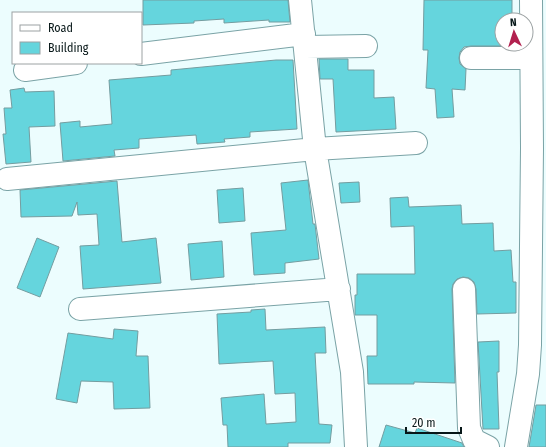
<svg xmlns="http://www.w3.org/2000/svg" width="546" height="447" viewBox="0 0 546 447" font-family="'Fira Sans Condensed',sans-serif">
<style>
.building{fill:#65d5dd;stroke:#749da0}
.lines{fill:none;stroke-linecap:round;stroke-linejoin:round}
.minor-casing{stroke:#7aa3a6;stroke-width:24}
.minor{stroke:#fff;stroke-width:22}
</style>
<rect width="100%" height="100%" fill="#ecfdfe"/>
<path class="building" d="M143,0H288L290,22H269V20L224,23V19L194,21V23L143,25Z
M424,0H512V20H502V44H511V46H471L464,47L460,52L459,58L460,64L466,69L465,90L452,89L454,117L437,118L435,89L426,88L428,50H423Z
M319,59H348V70H374V98L394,97L396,129L336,132L333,79H320Z
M276,60H293L297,129L250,132V137L224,139L225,142L197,144L196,135L139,139V148L114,150L115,156L63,161L60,123L80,121V127L112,124L109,80L171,75V70Z
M24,88L25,92L54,91L55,126L29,127L31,162L6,164L3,134H6L4,108H12L10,90Z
M308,180L313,224H315L319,259L285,263V273L254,275L251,233L286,230L281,183Z
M117,181L122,242L156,238L161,283L83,289L80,246L99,245L97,214L78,215L77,202L72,216L21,217L20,190Z
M359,182L360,202L341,203L339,183Z
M243,188L245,221L219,223L217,190Z
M408,197L409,207L461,205L462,224L493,223L494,251L511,250L513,282H516V313L477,314L476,289L474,282L469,278L463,277L457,279L453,284L452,289L455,383L414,382V384H368L367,356H377V315H355V295H357V274H415L414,226L391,227L390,198Z
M37,238L59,247L40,297L17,288Z
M222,241L224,277L191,280L188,244Z
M265,309L266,330L325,327L326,353H315L319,424L332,425L330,443H288V447H228L227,425H223L221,398L264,394L266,424L296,422L295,393L275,394L273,361L219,364L217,314L251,312V310Z
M114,329L138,331L136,356H148L150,408L114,409L113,382L81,381L77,403L56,399L68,333L113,339Z
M499,341V372H497L499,429H483L478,342Z
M536,405H546V447H529Z
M386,425L415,433L417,428L462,443L464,447H379Z"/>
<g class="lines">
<g class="minor-casing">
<path id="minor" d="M300,0L315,149L352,372L356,447
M306,47L366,46
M141,54L304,34
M471,58H531
M25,70L76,63
M7,179L315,149L416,143
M464,289L469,428L474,440L488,447
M80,309L339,289
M516,447L528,374L530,345L532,148L531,0"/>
</g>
<use href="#minor" class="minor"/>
</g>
<rect x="12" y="12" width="130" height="52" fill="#ffffff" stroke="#9ca2a3"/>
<rect x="20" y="25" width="20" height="6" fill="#ffffff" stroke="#9ca2a3"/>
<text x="48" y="32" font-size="12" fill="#071718">Road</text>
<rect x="20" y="42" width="20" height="12" fill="#65d5dd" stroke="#9ca2a3"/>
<text x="48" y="52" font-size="12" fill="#071718">Building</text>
<g transform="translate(514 32) rotate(356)"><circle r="19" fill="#ffffff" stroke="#9ca2a3"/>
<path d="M0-3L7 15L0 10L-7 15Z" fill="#b2214f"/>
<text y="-6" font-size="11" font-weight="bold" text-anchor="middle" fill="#071718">N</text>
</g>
<path d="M406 427v6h55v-6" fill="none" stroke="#071718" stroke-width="2"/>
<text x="412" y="427" font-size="12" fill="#071718" stroke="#ffffff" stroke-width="3" paint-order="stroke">20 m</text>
</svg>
